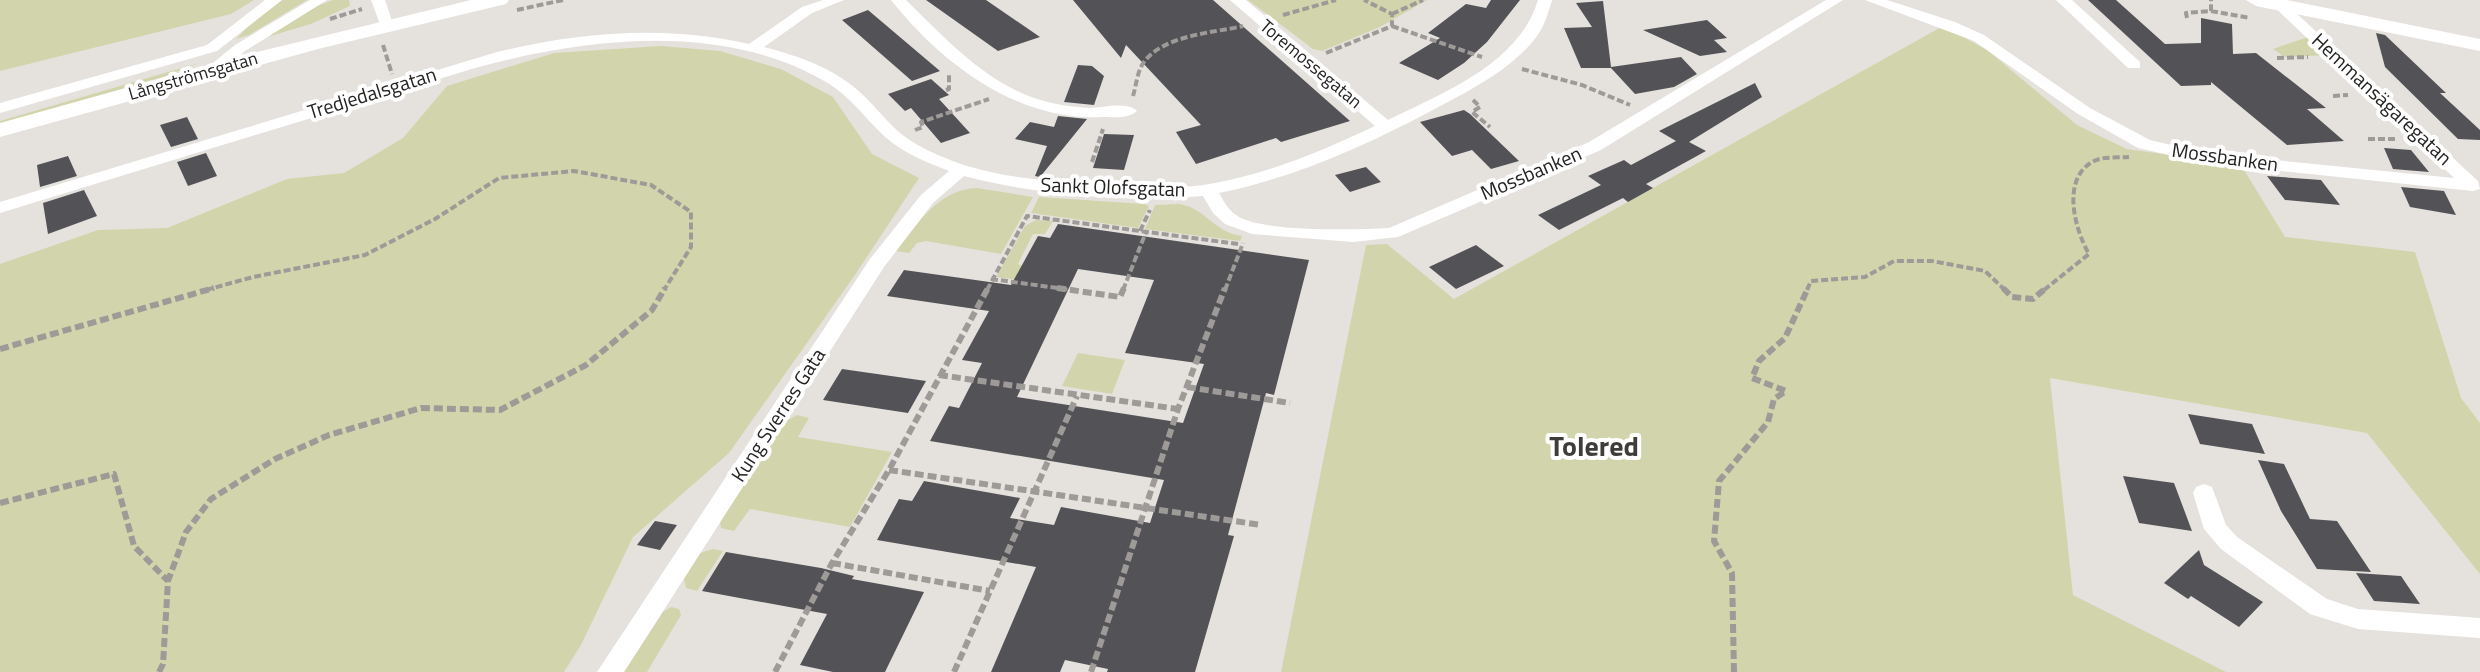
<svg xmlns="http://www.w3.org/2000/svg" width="2480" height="672" viewBox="0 0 2480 672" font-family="'Titillium Web',sans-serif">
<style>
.green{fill:#d2d5ab}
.building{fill:#535357;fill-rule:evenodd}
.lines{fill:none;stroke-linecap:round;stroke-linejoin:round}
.path-far1{stroke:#9d9a98;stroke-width:4;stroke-dasharray:7 3;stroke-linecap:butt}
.path{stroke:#9d9a98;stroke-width:6;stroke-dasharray:9 4;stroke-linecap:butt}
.street{fill:#fff;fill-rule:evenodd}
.secondary{fill:#fff;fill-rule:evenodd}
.labels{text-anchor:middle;stroke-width:8;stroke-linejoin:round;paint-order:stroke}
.far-street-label{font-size:18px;fill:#242221;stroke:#fff}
.street-label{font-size:20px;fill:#242221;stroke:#fff}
.district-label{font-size:28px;font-weight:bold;fill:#3f3c39;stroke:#fff}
</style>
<rect width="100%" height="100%" fill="#e5e2de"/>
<path class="green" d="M0,0H254L231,14L0,71Z
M279,0H307L249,35L236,39L265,9Z
M333,0H349L350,6L311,24L260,39L314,7Z
M1248,0H1427L1380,27L1322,51L1313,49Z
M1943,26L1987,50L2077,125L2127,149L2241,165L2285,237L2415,252L2461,398L2480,423V574L2367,433L2050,378L2073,595L2226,672H1281L1366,245L1387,244L1454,299Z
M2308,37L2328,55L2285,57L2273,49Z
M661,46L720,51L781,69L833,97L872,154L919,178L855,275L729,453L633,537L581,645L564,672H0V264L98,230L167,228L287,179L344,173L403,138L447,86L554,53Z
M199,63L163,77L0,124V121Z
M977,188L1033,197L1001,254L926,241L917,243L909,253L896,251C917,224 939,189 977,188Z
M1039,197L1144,204L1149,206L1138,228L1031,213Z
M1179,204C1206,208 1213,232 1242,236L1240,241L1145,229L1155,205Z
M1036,220L1053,221L1045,234H1033L1018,264L1060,286L996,277L1025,226Z
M1078,353L1125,360L1112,394L1062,386Z
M797,415L809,418L798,437L892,452L850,527L750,509L734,531L721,528L720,522L786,421Z
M713,549L723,551L697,591L686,588L684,579L700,553Z
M671,607L679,609L681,615L647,672H624L663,612Z"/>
<path class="building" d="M926,0H986L1040,37L998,51Z
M1073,0H1213L1350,121L1281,142L1276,138L1196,164L1176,132L1201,125L1126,45L1121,58Z
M1491,0H1520L1487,42L1464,63L1438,80L1399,63L1440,38L1428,33L1466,4L1486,8Z
M2088,0H2116L2165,44L2201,43V18L2232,24L2233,54L2256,53L2326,108L2307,109L2344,141L2287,145L2211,82V85L2181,86Z
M1603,1L1611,67L1681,57L1697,74L1674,87L1635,94L1611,68H1581L1564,28L1592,27L1576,3Z
M868,10L940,71L912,81L842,20Z
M1707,20L1727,38L1714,40L1727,52L1700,56L1643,30Z
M2376,33L2385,35L2446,93H2440L2480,130V140L2458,139L2385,67Z
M1078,65L1092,66L1104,76L1094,105L1064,102Z
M931,79L949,95L939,99L970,133L941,143L911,108L905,111L888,94Z
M1755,83L1762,97L1689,142L1706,151L1646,184L1653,188L1628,202L1623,198L1559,230L1538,215L1601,185L1588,176L1624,160L1631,165L1676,141L1659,131Z
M1464,110L1470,114L1519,161L1491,169L1472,150L1452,156L1420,122Z
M1058,116L1087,119L1040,177L1035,176L1047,146L1015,139L1030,122L1054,127Z
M187,117L198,139L171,147L160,125Z
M1104,134L1134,135L1124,170L1093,168Z
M2384,148L2411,150L2429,172L2393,169Z
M206,153L217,176L188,186L177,162Z
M68,156L77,176L40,187L37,165Z
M1366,167L1381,182L1350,192L1335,175Z
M2267,176L2321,180L2340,205L2285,200Z
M2401,187L2444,191L2456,215L2410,207Z
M84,190L97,216L48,234L43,203Z
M1058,224L1309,260L1274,395L1266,393L1228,535L1234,536L1195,672H1107L1108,669L1065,660L1060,672H991L1036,567L877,540L899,499L912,501L924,481L1020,498L1010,518L1054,525L1061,507L1150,523L1164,480L930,441L949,406L959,408L982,363L962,360L989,311L887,296L904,270L1011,285L1038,236L1050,238ZM1078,269L1154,280L1125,353L1204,364L1183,423L1017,397Z
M1476,245L1504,266L1456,289L1429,267Z
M842,369L926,381L908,413L823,400Z
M2188,414L2252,424L2265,454L2200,444Z
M2258,460L2284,464L2310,519L2337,521L2371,572L2317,569L2281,511Z
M2123,476L2174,483L2192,531L2139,523Z
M655,521L677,525L660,550L637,545Z
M2199,550L2204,565L2263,602L2239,627L2191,596L2188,599L2164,583Z
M726,552L821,568L854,576L852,579L924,592L885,672H833L800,665L827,614L702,591Z
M2356,573L2401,576L2420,604L2374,601Z"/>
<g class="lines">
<path class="path-far1" d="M517,10L563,0
M2211,11L2250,18
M1392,14L1423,0
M1283,15L1336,0
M2187,18L2186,13L2211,11V0
M330,19L362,9
M1392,26L1482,57
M383,45L392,74
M1326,53L1392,26V14L1364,0
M2277,58L2308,57
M1522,69L1582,85L1630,105
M946,90L949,89V73
M1133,96C1136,86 1137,74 1142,65C1160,35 1213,33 1243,26
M2333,96L2348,95
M1473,100L1480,107L1472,112L1490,127
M915,130L923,127L921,122L989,99
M2368,139H2395
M1092,162L1103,129
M1140,231L1150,210
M991,279L1072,290
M206,290L253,277L365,255L435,219L499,178L574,171L651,185L691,212V247L664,290
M987,290L1027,216L1238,244
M1123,290L1146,232
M1225,290L1243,243
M1807,290L1811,281L1865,277L1894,261H1932L1985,271L2005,290
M2044,290L2089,254C2075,230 2061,180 2092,162C2102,156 2117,158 2129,157"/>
<path class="path" d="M1057,288L1120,297L1124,288
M2003,288L2012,297L2033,299L2046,288
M0,349L214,288
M939,375L1178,409
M1187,387L1290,403
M889,470L1261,525
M0,503L114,474L134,546L168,581
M832,563L990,591
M159,672L163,664L168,581L186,532L211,499L275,459L329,435L421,408L500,410L586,365L652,310L665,288
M775,672L832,563L889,470L988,288
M954,672L1077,396
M1091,672L1178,409L1225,288
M1734,672L1732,573L1714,541L1719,481L1768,422L1774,399L1786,391L1752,378L1759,361L1785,338L1808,288"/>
<path class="street" d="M265,0H282L217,51L0,113V103L207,45Z
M310,0H327L245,51L220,73H208V67L235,45Z
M371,0H385L393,24L391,27H381Z
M823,0H844L812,13L764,47C799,56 836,69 862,94C880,111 894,132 916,144C978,180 1053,182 1123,185C1154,187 1184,189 1215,183C1270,173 1324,150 1375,126L1230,0H1246L1388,120C1443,93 1519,64 1538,0H1552C1547,19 1541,34 1527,48C1500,76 1463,94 1429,112C1363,147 1293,178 1219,193C1224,202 1229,211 1239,217C1267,232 1355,230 1389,228L1589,142L1826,0H1843L1601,150L1398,237L1353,242L1252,234L1225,224L1213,213L1203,196C1128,203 1036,195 964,176L933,203L884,267L624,672H597L870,259L921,195L949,171C926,162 903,153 884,136C865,118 850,96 826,82C722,21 586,38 475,68L0,213V202L497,52C580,32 665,25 749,44L802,7Z
M891,0H906C944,37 983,80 1034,98C1052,104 1071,107 1089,108C1104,108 1126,101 1137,111C1129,119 1113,117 1102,117C1017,121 942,64 891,0Z
M1865,0H1887L1955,22L1984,35L2090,108L2150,140L2205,153L2454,178L2267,0H2282L2478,181L2480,189L2473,191L2205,163L2138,148L2078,114L1974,41Z
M2056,0H2072L2140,62V68H2128Z
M2204,484L2212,487L2226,525L2237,537L2327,599L2358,609L2480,618V638L2358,629L2310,614L2221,549L2204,529L2193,493L2196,487Z"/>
<path class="secondary" d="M471,0H509L506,4L318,49L0,137V123L241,56Z
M2246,0H2287L2480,39V51L2256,6Z"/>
</g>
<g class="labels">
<g class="far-street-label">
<text transform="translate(1311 64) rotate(40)" y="6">Toremossegatan</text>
<text transform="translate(193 76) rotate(-16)" y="6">Långströmsgatan</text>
</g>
<g class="street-label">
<text transform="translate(372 93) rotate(-17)" y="7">Tredjedalsgatan</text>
<text transform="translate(2382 99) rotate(43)" y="7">Hemmansägaregatan</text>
<text transform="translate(2225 157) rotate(8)" y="7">Mossbanken</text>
<text transform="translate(1531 173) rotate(-23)" y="7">Mossbanken</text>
<text transform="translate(1113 187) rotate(2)" y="7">Sankt Olofsgatan</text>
<text transform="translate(778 415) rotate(-57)" y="7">Kung Sverres Gata</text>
</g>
<g class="district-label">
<text x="1594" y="456">Tolered</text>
</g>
</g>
</svg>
